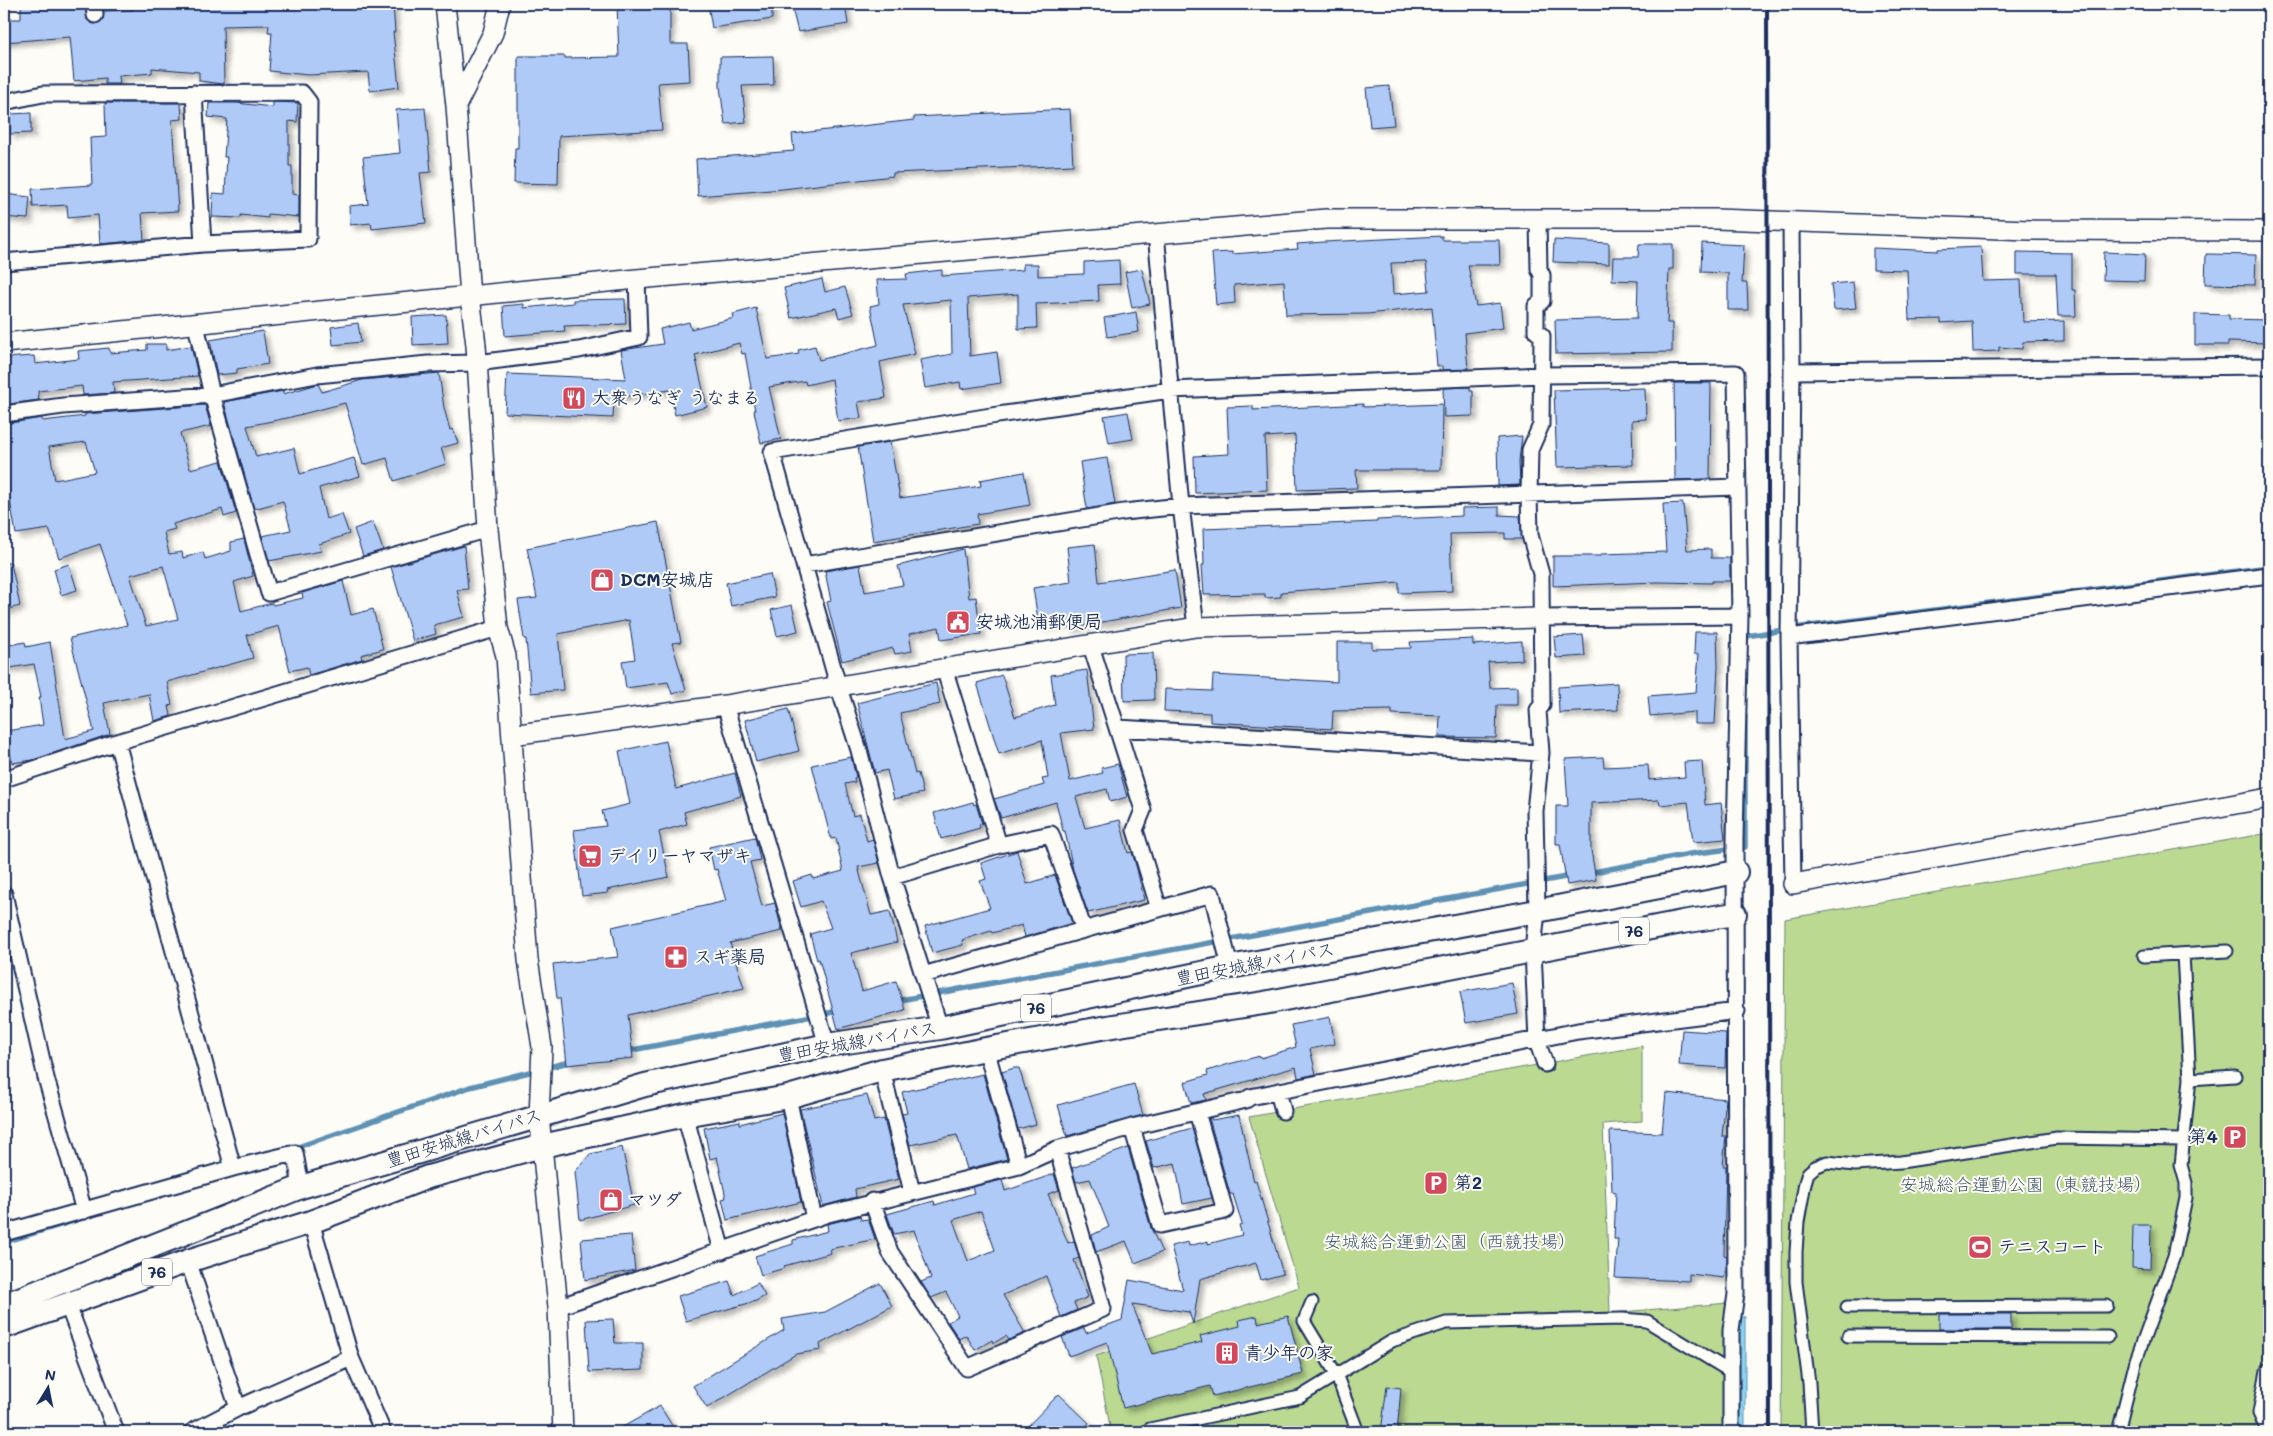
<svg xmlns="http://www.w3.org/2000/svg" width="2273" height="1436" viewBox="0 0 2273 1436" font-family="Mali,'Klee One',sans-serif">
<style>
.green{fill:#bbd991;stroke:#6b8478}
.water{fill:#8cd3ee;stroke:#5f91b4}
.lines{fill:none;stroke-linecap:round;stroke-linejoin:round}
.stream{stroke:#5f91b4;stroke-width:5.5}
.building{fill:#afcaf7;stroke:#1b2f5e;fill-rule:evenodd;filter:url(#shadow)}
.pedestrian-casing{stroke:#1b2f5e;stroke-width:15}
.minor-casing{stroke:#1b2f5e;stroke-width:19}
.tertiary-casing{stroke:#1b2f5e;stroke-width:22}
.primary-casing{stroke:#1b2f5e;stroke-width:26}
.pedestrian{stroke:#fdfcf7;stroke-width:11}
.minor{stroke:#fdfcf7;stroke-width:15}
.tertiary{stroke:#fdfcf7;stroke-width:19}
.primary{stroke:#fdfcf7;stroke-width:22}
.rail{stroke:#1b2f5e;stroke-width:4}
.labels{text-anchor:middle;stroke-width:4;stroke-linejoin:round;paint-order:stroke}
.shield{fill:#fdfcf7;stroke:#5f6c8c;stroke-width:1}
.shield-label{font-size:16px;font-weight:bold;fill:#1b2f5e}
.poi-label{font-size:18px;font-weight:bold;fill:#1b2f5e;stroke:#fdfcf7;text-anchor:start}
.street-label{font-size:18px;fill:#1b2f5e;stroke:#fdfcf7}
.park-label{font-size:18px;fill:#435a6b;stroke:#fdfcf7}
</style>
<defs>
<filter id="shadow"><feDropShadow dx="4.5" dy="4.5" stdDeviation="2.5" flood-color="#0004"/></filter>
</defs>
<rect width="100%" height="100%" fill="#fdfcf7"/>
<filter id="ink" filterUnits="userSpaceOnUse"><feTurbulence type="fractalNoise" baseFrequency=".02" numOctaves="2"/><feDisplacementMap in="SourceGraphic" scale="10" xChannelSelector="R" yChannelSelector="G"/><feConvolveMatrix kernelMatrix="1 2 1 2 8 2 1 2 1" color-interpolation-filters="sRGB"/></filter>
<g filter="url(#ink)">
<path class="green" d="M2269,833V1350L2254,1432H1781L1785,919Z
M1642,1046V1121L1603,1124L1610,1313L1729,1303L1726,1432H1104L1110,1426L1096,1356L1299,1287L1249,1117Z"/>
<path class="water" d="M1737,1316L1745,1317V1432H1736Z"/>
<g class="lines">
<path class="stream" d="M1746,642L1747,636L1802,627L2269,567
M1588,873L1690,854L1745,847V716
M895,1001L1571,876
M627,1051L839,1011
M292,1149L470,1087L573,1061
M4,1242L86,1217"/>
</g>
<path class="building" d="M21,4H85L87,20L95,24L103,19L104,11L133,10L132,4H393L395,32H393L399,87L370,91L368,72L308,75L269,71L272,32H268L269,25L223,26L224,84L199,81V72L152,68V73L119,76L120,84H105V78L74,81L70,37L4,42V19H21Z
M617,4H670V44H688L690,81L658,83L662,130L559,136L558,184L514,183L515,148H518V56H565V58L619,57Z
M708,4H772V19L712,28Z
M791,4H845L848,24L798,32Z
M773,56L774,85L742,86L746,122L725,124L720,87V57Z
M1389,86L1394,125L1370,127L1366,88Z
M273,102L298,103L297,122L289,121V166H292V194L299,195V217L268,214V218L241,215V218L212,217L213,193L225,194L227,157H224L227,119L208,117L209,103H236L273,107Z
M105,103H181L182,119L172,120L178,211L142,213L144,240L100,244L98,215L68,218L67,205L33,207L32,189L92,185L90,138L106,137Z
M425,108L431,172L420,173L426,223L372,229L371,223L350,225L349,206L368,204L363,157L400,153L396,110Z
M1070,109L1073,165L893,173V176L783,189L698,196L696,159L794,151L792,134L914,120V117Z
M31,113V133L10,134V114Z
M4,194L30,197L28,219L4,217Z
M1442,236V240H1499L1500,265H1468L1476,306L1500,303L1503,328L1465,333L1468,369L1442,370V366H1437L1432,307L1367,314L1286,315L1284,281L1234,285L1235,303L1216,305L1212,253L1232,252V254L1298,249L1297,244L1324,242ZM1426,262L1429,291L1393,294L1391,263Z
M1554,240L1609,243V264L1553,262Z
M1702,243L1744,245L1742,283H1747L1748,310H1728V273L1701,272Z
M1639,244H1673V269H1669L1667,323H1672V352L1556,354L1555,320L1637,318L1638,281L1612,280L1613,257H1638Z
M1981,247L1983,281L2021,280L2023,322L2064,321V341L2023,342L2022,349L1999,347V351L1973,352L1972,321L1941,323V319L1909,320L1907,270L1873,269V248L1938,251V249Z
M2017,252L2072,253V290H2075L2076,316H2058L2056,274H2017Z
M2104,252L2145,254L2144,281L2103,280Z
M2206,254L2256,255L2255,285L2205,284Z
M1119,260L1120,284L1098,285L1099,301L1036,304L1037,328L1018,329V294L968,298L970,356L997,352L1001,383L961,389L960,382L925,388L920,360L952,354L951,300L903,305L915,354L880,362L886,398L858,402L861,418L838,421L832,379L806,385L805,381L769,387L781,439L761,443L754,411H755L745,353L742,354L739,343L695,355L707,407L675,415L670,390L614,398L613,418L505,413L507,374L626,379L621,350L663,344L660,329L689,322L691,329L734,318L733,314L756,308L767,359L799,354L798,350L815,346L819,360L878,345L870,306L879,304L877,280L907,279L906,274L942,270V276L1023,270V264H1038V276L1084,274V262Z
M1142,269L1150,304L1132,308L1125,272Z
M822,279L825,292L845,287L853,314L839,318L836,308L791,318L784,288Z
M1853,282L1856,308L1834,310L1831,284Z
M625,299L626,324L564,326L565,331L505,336L503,306L524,304V308L573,303V300Z
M1136,312L1139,332L1107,337L1104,318Z
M2195,314L2229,315V319L2269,320V343L2228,342V345H2195Z
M446,315L448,343L413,345L412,317Z
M358,323L361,342L333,345L331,327Z
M263,331L268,364L237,369V373L217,375L210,340Z
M147,344H166V350L191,346L198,376L113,382L114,393L83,395L82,386L38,391L39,400L9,404L6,382H4V358L34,356L35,364L79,359L78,351L109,348L110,353L147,350Z
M439,373L444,408L450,430L453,429L458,443L441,448L446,464L394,481L387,458L363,465L345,403L287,418L247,426L256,457L294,448L300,474L354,458L360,476L319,488L326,519L342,514L349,534L319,544L321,551L269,561L262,536L291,530L283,501L254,509L224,402L283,391V394L318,384L322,392L362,380Z
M1674,383H1711L1710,479L1675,480Z
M1470,387V391H1473V416L1444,417L1443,388Z
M1645,388L1646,419L1632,420L1633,465L1557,467L1554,390Z
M1363,404V407L1442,404L1441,470H1356L1357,488L1297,490L1295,435L1265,437L1267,490L1195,493L1194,456L1229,454L1227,407L1253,406V410Z
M205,405L211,426L180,433L190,469L221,461L236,513L224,517L222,509L173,524L175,529L164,532L169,554L182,552L183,558L203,552L205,559L231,551V542L244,539L253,576L234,582L241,611L272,603L273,605L303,598L302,593L343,581L351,615L373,609L383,649L361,655L362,659L309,675L307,667L290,671L279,626L247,635L253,658L167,682L172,705L169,706L171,716L154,721L149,694L104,703L110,734L33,760L12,763L6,731L43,725L39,697H41L34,664L4,669V646L25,642L26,647L50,642L65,739L94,731L70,638L127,625L100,544L59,558L49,529L16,534L4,467V424L42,418V421L85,416V414ZM86,442L95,472L55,480L49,447ZM163,566L178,619L146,626L130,575Z
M1128,412L1133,439L1109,443L1104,416Z
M1522,436L1519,461L1520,485L1498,486L1497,438Z
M890,442L900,498L981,486L980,480L1024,472L1030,505L977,514L978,524L873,541L858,447Z
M1107,458L1115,504L1087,509L1080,462Z
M1683,503L1687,550L1711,549V558H1730V581H1712V583L1657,582L1553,586V556H1601V554L1666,552L1663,504Z
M1499,507V515L1520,516L1522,539H1505V533L1450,534L1452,591L1399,593V582L1281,592V597L1265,598V594L1204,595L1202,565H1204L1203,529L1377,522V520L1462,516V508Z
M373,522L383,550L363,556L354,529Z
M658,522L681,642L672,643L686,690L672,694L668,682L626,688L622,661L635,659L629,620L558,634L563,690L531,693L526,639H524L518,600L537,598L527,548Z
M1095,544L1099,582L1175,570L1181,608L1069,628L1068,622L1039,626L1033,588L1071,582L1067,547Z
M464,546L468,589L457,590L464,617L434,625L436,634L413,641L391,567Z
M963,549L969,598L976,597L981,634L941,640L939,627L909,634L912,651L895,654L893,648L842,661L827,602L831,601L825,571L860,565L865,592L903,585L898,566Z
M4,563H11L20,606L4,610Z
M69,564L77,590L61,595L54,569Z
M770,574L775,597L731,606L726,583Z
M792,605L798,631L777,636L771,610Z
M1695,632H1717L1718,666L1715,724H1695V712L1650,716L1648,696L1696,692L1699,654H1694Z
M1583,635L1585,656L1556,658L1554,637Z
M1473,639V645L1522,641V660L1488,662L1490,688L1517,687V705H1497L1496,738L1439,737L1440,716L1392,714V710L1333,711L1332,729L1210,722V713L1164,711L1165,689L1212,691L1213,675L1337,682V642H1372V649L1411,648L1410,642Z
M1153,653L1154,700L1124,701L1123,654Z
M1087,670L1094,729L1061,733L1070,781L1103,773L1101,768L1118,764L1127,797L1110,802L1107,789L1076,797L1085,828L1120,820L1128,853L1132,852L1137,869L1144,900L1088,913L1073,870L1065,831H1063L1056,802L1001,818L994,799L1044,785L1042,779L1048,778L1042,740L999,754L977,683L1002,675L1015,717L1055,705L1051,675Z
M936,683L940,704L900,713L915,774L918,773L923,793L894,799L887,770L875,773L857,703Z
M1617,683L1618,710L1559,713L1558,687Z
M788,709L799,751L756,762L745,720Z
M666,741L676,789L735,773L741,796L684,812L687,824L659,832L669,877L607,890L608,893L582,896L574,830L606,826L602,811L630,804L619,751Z
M851,757L856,777L854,778L855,782L845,784L853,816L860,814L867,841L873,839L879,863L858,867L871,915L890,911L897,942L851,953L862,991L896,981L905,1010L838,1029L819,959L817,960L810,934L831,928L821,901L801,907L793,881L812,875L813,879L843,871L836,838L831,839L812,765Z
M1603,757L1604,767L1648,765L1649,780L1685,777L1684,762L1702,761L1705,805L1721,803L1725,839L1693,842L1688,802L1660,805L1659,800L1591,803V850L1596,880L1567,885L1560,844H1556V806H1568L1565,759Z
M973,802L974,805L976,804L982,824H979L980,828L941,839L934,813Z
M755,837L760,860L750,862L762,906L775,903L782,931L730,943L744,988L628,1015L633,1058L567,1065L560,998H557L553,964L618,957L612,927L726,901L717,869L714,870L709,847Z
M1017,851L1027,884L1055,875L1072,923L1025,937L1022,925L992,933L991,931L962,940L963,945L932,953L925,926L990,908L980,881L986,879L981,863Z
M1512,983L1518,1014L1466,1023L1460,992Z
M1330,1017L1335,1044L1310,1049L1316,1074L1298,1078L1296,1067L1204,1094L1206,1100L1191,1103L1185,1082L1208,1075L1207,1071L1229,1064L1260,1056L1261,1058L1296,1047L1291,1025Z
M1682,1030L1726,1033L1725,1068L1679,1065Z
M1014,1068H1019L1036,1124L1018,1129L1002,1072Z
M983,1074L1007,1159L967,1169L957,1135L910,1145L902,1114L907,1113L902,1092Z
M1134,1084L1143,1115L1067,1136L1058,1105Z
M1666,1093L1726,1099L1722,1136H1726L1723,1166H1726L1724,1255L1727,1256V1261L1724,1278L1689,1274V1281L1615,1278L1618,1239H1614L1616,1192L1612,1191L1610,1131L1662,1133Z
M867,1095L874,1121L884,1119L899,1179L855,1189L856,1197L823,1206L800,1109Z
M782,1113L801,1202L727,1220L722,1199L726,1198L717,1157L710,1159L704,1128L740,1121V1124Z
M1239,1115L1254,1182L1256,1181L1283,1274L1261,1280L1256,1263L1200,1279L1193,1324L1189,1312L1132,1304L1152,1354L1202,1342L1200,1336L1240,1326L1239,1320L1257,1316L1258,1323L1288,1316L1303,1374L1213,1396L1210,1386L1123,1408L1107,1342L1069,1356L1062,1337L1084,1328L1086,1333L1122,1320L1129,1280L1183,1290L1171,1246L1188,1242L1189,1246L1208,1241V1244L1242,1235L1239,1225L1242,1224L1233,1194H1230L1209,1118H1211L1212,1120Z
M1192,1128L1212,1198L1183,1204L1175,1163L1154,1168L1146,1141Z
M622,1147L634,1205L580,1220L575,1172L590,1154Z
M1128,1148L1151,1228L1162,1252L1135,1263L1126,1241L1096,1252L1092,1235L1109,1227L1090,1179L1076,1182L1072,1168Z
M1054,1174L1059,1190L1048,1194L1068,1243L1074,1241L1079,1258L1074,1260L1088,1297L1074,1303L1077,1310L1061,1317L1046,1276L1003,1295L1025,1333L1009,1340L1006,1336L994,1343L992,1340L975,1350L966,1335L959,1339L948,1322L958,1316L946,1292L931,1298L921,1282L931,1278L914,1230L894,1234L887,1214L934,1201L935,1205L974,1193L972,1187L1002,1180L1005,1191ZM981,1211L995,1250L968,1261L953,1220Z
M860,1216L861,1220L868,1219L875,1239L830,1249L831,1253L784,1266L785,1268L761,1275L755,1256L793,1244V1240L828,1231L827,1224Z
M2133,1225H2151L2150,1269L2132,1268Z
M631,1235L635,1270L585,1280L581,1239Z
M729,1281L734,1295L758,1283L765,1296L756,1301L686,1321L678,1296Z
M880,1283L892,1306L820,1344L821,1350L796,1354L707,1408L693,1386L784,1330L782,1319L825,1312Z
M1939,1314H2011V1329H1939Z
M613,1319L615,1343H643V1370L589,1372L586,1320Z
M1387,1386L1401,1388L1397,1432H1381Z
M1059,1394L1089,1423L1080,1432H1022Z
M660,1406L676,1432H614Z"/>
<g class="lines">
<g class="pedestrian-casing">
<path id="pedestrian" d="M2183,954L2190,1079L2235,1076
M2144,956L2227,951
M1312,1302L1304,1321L1336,1374L1356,1427V1432
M1847,1307L2107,1306
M1848,1336L2108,1337
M1145,1432L1150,1429L1300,1397L1392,1341L1446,1323L1622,1319L1647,1321L1726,1369
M1812,1432L1809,1383L1796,1282V1252L1798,1222L1805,1183L1808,1173L1815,1167L1827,1162L1855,1165L1901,1162L2057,1138L2184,1140
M2118,1432L2136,1360L2174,1256L2186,1198V1183L2181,1165L2190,1079"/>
</g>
<g class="minor-casing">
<path id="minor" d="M94,4L95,15
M194,93L203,244
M4,102L43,94L302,93L309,102L308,239L203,244L4,262
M1538,220L1539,269L1542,275V301L1536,306V331L1542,336L1541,425L1530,450L1529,494L1530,535L1541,574L1542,705L1538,710L1541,753L1535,811L1537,911L1533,950L1537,1041L1545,1064
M1791,221L1792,371L1789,637L1793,884
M1156,233L1181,506L1196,627
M196,325L212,395L269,593L488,529
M1792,371L2269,366
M4,414L63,406L212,395L317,375L428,364L477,363L579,350L639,337L637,279
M804,565L1124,512L1181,506L1737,487
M1541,618L1740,616
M1789,637L2269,575
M1091,646L1143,810L1135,830L1159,909
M725,705L827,1045
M1118,728L1541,753
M117,742L233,1168
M4,779L117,742L498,628
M999,845L1051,834L1084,930
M892,877L999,845L944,668
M4,894L46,1078L84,1211
M923,975L1212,894L1230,967
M940,1028L892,877L859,750L838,685L772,452L991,416L1170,390L1542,375L1736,373L1740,616L1735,839L1736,1294L1731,1330V1432
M986,1049L1019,1166
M882,1070L912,1192
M1278,1091L1283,1111
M788,1097L814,1219
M685,1115L722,1251
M1132,1127L1160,1225L1225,1211L1197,1112
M872,1201L890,1252L967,1368L1103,1309L1057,1149
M4,1233L233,1168L295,1153L301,1187
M188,1261L238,1408
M67,1303L116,1432
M558,1307L828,1214L1019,1166L1057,1149L1132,1127L1246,1100L1250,1097L1578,1031L1737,1011
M351,1358L383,1432
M2269,1371L2261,1413L2269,1430
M192,1432L238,1408L351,1358L311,1222"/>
</g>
<g class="tertiary-casing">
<path id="tertiary" d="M445,4L456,106L470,296L476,345L488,529L498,628L506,656L528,960L542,1047L539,1116L558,1307L563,1432
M456,106L493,33L500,4
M4,343L637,279L1326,219H1716L2030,230L2269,231
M512,735L725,705L1196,627L1541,618
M1793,884L2269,798"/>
</g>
<g class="primary-casing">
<path id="primary" d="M4,1305L301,1187L645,1085L827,1045L940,1028L1230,967L1537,911L1736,872
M4,1327L188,1261L311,1222L428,1177L542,1146L685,1115L788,1097L882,1070L986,1049L1113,1026L1264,1003L1682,922L1735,914"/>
</g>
<use href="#pedestrian" class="pedestrian"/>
<use href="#minor" class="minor"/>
<use href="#tertiary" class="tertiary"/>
<use href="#primary" class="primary"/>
<path class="rail" d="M1767,4L1770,1432"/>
</g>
</g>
<defs>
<g id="restaurant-square" transform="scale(1.25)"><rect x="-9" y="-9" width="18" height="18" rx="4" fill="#d1495b" stroke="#fdfcf7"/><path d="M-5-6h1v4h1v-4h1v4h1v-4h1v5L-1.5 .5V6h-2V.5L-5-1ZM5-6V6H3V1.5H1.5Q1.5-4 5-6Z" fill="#fff"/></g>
<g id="shop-square" transform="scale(1.25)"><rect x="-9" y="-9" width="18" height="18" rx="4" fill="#d1495b" stroke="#fdfcf7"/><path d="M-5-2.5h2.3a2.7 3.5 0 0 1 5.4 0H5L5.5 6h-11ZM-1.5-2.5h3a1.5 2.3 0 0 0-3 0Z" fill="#fff"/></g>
<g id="civic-square" transform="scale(1.25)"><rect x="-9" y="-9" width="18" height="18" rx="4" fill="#d1495b" stroke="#fdfcf7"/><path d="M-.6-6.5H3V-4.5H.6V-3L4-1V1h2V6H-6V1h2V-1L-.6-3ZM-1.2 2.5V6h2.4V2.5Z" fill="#fff"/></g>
<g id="supermarket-square" transform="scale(1.25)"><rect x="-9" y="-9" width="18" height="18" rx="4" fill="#d1495b" stroke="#fdfcf7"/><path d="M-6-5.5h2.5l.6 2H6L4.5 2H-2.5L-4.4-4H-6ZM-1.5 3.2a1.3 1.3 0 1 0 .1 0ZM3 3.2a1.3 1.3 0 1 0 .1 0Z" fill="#fff"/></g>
<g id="pharmacy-square" transform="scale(1.25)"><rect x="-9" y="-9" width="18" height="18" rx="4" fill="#d1495b" stroke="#fdfcf7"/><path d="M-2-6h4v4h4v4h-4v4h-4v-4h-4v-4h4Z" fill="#fff"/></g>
<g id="parking-square" transform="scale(1.25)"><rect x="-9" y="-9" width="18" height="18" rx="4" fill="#d1495b" stroke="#fdfcf7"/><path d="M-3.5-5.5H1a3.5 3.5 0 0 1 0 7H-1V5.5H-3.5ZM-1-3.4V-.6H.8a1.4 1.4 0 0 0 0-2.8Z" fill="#fff"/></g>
<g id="stadium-square" transform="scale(1.25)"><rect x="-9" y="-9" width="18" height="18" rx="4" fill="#d1495b" stroke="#fdfcf7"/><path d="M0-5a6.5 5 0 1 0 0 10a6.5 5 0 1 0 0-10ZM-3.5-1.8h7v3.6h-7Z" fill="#fff"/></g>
<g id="building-square" transform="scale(1.25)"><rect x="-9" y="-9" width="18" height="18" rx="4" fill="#d1495b" stroke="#fdfcf7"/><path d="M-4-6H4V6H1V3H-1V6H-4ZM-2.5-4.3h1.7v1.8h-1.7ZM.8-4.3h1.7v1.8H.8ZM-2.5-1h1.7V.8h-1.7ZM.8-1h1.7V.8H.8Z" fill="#fff"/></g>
</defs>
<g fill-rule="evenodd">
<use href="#restaurant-square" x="574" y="398"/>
<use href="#shop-square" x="602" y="580"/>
<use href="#civic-square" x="958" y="622"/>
<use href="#supermarket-square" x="590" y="856"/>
<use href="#pharmacy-square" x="676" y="957"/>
<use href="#parking-square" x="2235" y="1137"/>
<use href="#parking-square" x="1436" y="1183"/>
<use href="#shop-square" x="611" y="1200"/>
<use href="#stadium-square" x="1980" y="1247"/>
<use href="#building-square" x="1227" y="1353"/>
</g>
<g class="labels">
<g class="shield">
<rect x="1619" y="917.5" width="30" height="27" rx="4"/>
<rect x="1021" y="994.5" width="30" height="27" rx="4"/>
<rect x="142" y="1258.5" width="30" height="27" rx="4"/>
</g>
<g class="shield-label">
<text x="1634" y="937">76</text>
<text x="1036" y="1014">76</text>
<text x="157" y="1278">76</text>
</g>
<g class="poi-label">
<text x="592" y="404">大衆うなぎ うなまる</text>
<text x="620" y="586">DCM安城店</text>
<text x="976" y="628">安城池浦郵便局</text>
<text x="608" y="862">デイリーヤマザキ</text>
<text x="694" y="963">スギ薬局</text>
<text x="2218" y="1143" text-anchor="end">第4</text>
<text x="1454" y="1189">第2</text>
<text x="628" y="1206">マツダ</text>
<text x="1998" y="1253">テニスコート</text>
<text x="1244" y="1359">青少年の家</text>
</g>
<g class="street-label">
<text transform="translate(1255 964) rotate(-11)" y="6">豊田安城線バイパス</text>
<text transform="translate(857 1042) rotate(-10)" y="6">豊田安城線バイパス</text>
<text transform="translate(464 1138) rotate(-17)" y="6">豊田安城線バイパス</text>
</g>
<g class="park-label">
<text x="2026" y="1191">安城総合運動公園（東競技場）</text>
<text x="1450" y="1248">安城総合運動公園（西競技場）</text>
</g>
</g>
<rect width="2273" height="1436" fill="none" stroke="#fdfcf7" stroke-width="20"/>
<rect x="10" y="10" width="2253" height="1416" fill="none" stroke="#1b2f5e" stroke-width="2" filter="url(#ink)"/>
<g transform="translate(48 1388) rotate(10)" stroke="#fdfcf7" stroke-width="4" paint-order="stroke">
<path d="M0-4L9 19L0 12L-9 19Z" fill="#1b2f5e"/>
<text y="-8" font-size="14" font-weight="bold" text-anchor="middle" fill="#1b2f5e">N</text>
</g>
</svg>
